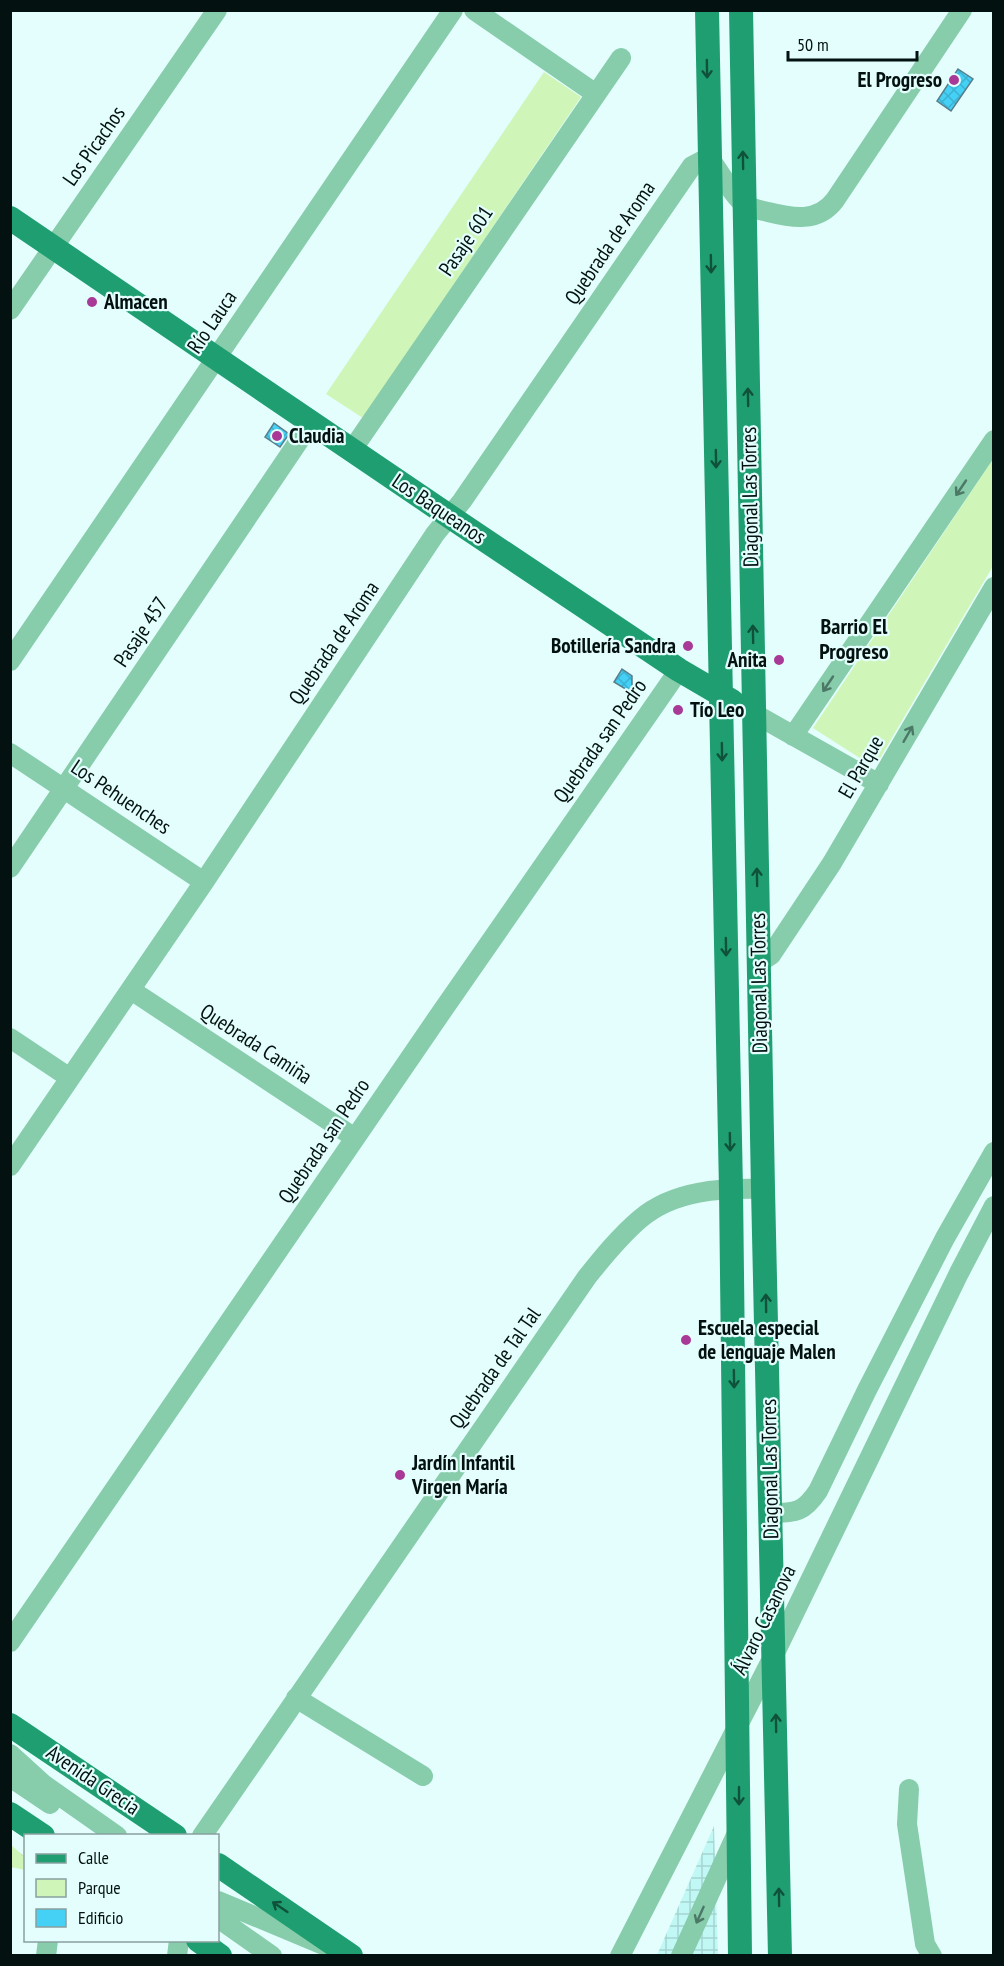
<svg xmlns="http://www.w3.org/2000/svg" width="1004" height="1966" viewBox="0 0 1004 1966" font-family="'PT Sans Narrow',sans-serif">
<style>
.industrial{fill:url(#industrial-grid)}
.grass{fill:url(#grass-tufts)}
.park{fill:#cff6b8}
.building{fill:url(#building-cross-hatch);stroke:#587e8a;stroke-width:1.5}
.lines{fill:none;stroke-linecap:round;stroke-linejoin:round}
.minor{stroke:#87ccab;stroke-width:20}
.major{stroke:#1f9f71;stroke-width:24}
.oneway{stroke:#10513c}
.oneway2{stroke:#4c7866}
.poi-dot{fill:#a93996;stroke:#e3fefc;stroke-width:2}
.labels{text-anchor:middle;stroke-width:4.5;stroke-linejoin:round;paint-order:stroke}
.poi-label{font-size:21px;font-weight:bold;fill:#031211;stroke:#e3fefc;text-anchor:start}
.street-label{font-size:21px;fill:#031211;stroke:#e3fefc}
.neighbourhood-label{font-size:22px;font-weight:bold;fill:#031211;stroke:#e3fefc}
</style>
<defs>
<pattern id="industrial-grid" width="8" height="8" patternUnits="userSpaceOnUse" patternTransform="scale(1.5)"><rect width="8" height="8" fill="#c1f8f5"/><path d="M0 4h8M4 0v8" fill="none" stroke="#a4d4d1"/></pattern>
<pattern id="grass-tufts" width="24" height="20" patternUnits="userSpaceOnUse" patternTransform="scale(1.5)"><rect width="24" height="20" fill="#cff6b8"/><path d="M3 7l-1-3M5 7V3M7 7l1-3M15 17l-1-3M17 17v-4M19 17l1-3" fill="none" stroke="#b0d29d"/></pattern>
<pattern id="building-cross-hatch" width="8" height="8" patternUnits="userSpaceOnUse" patternTransform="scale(1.5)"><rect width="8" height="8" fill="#45d0f6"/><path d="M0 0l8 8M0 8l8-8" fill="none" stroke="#3bb2d2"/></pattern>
</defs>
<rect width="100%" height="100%" fill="#e3fefc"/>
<path class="industrial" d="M714,1826L718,1955H657Z"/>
<path class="grass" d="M11,1845L25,1857V1870L11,1867Z"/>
<path class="park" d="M544,72L581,97L363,418L326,394Z
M993,459V566L883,753L879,760L869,764L813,728Z"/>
<path class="building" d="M958,69L973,79L951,111L937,101Z
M274,423L289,434L280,447L265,437Z
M622,669L632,676V693L614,682Z"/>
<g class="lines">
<path class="minor" d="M474,10L596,94
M10,310L217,10
M352,450L621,58
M10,661L453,10
M755,714L879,784
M793,736L994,440
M10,753L204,882
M10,868L311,423
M759,963L771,955L832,863L994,587
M131,990L355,1138
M10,1038L70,1078
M10,1166L204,882L435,534L462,501L692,166L709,157C716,167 737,201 745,205C752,209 761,210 768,212C792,218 818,223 835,200L962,10
M771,1513C796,1513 804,1512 818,1491L867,1390L945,1238L994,1152
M10,1642L436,1020L679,670
M296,1698L423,1776
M10,1754L43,1784L117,1836
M10,1777L50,1804
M909,1789L907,1824L925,1944L932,1956
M202,1836L587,1277C603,1257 620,1236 640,1219C674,1190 721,1188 763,1189
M218,1901L326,1946
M218,1918L272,1956
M46,1956L48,1940
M177,1956L179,1940
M620,1956L774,1655L959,1273L994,1206
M681,1956L738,1831"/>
<path class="major" d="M707,10L731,1189L740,1956
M741,10L763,1189L780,1956
M10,218L449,516L679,670L732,701
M10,1725L175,1836
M10,1814L43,1836
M218,1865L351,1956
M198,1940L220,1956"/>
</g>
<defs><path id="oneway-shaft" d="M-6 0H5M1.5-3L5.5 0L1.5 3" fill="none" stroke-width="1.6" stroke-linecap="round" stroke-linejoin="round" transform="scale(1.5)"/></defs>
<g class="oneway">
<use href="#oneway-shaft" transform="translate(707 69) rotate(89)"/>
<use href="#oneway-shaft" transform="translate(743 160) rotate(-91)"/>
<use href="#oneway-shaft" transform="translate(711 264) rotate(89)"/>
<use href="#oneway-shaft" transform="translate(748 397) rotate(-91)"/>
<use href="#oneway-shaft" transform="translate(716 459) rotate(89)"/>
<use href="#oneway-shaft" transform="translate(753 634) rotate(-91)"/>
<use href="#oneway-shaft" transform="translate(722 752) rotate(89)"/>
<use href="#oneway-shaft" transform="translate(757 877) rotate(-91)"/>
<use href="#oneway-shaft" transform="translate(726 947) rotate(89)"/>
<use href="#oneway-shaft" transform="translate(730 1142) rotate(89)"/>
<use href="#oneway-shaft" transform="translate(766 1303) rotate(-91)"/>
<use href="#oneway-shaft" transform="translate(734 1379) rotate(89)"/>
<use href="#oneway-shaft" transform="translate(776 1723) rotate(-91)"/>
<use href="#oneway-shaft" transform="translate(739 1796) rotate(90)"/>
<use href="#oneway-shaft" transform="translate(779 1897) rotate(-91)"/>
<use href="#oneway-shaft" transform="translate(280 1907) rotate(-146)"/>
</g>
<g class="oneway2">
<use href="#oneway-shaft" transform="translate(961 488) rotate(124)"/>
<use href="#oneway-shaft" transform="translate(828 684) rotate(124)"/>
<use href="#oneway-shaft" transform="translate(908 734) rotate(-60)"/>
<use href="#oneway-shaft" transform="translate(700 1915) rotate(114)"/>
</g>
<g class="poi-dot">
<circle cx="954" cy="80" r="6"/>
<circle cx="92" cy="302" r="6"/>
<circle cx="277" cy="436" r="6"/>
<circle cx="688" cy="646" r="6"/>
<circle cx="779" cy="660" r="6"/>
<circle cx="678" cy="710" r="6"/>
<circle cx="686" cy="1340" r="6"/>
<circle cx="400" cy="1475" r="6"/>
</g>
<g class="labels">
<g class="poi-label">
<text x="942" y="87" text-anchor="end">El Progreso</text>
<text x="104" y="309">Almacen</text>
<text x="289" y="443">Claudia</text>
<text x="676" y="653" text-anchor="end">Botillería Sandra</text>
<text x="767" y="667" text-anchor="end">Anita</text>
<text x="690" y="717">Tío Leo</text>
<text x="698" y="1335">Escuela especial<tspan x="698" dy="24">de lenguaje Malen</tspan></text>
<text x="412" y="1470">Jardín Infantil<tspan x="412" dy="24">Virgen María</tspan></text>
</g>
<g class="street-label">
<text transform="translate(94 146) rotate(-55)" y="7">Los Picachos</text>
<text transform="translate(466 241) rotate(-56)" y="7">Pasaje 601</text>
<text transform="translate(610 243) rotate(-56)" y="7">Quebrada de Aroma</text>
<text transform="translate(212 322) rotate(-56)" y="7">Río Lauca</text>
<text transform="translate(750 497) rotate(-91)" y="7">Diagonal Las Torres</text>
<text transform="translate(439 509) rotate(34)" y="7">Los Baqueanos</text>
<text transform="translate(141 632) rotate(-56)" y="7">Pasaje 457</text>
<text transform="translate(334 643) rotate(-56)" y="7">Quebrada de Aroma</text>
<text transform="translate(600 741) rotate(-55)" y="7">Quebrada san Pedro</text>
<text transform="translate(861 767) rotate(-60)" y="7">El Parque</text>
<text transform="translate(121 797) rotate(34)" y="7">Los Pehuenches</text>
<text transform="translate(759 983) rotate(-91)" y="7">Diagonal Las Torres</text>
<text transform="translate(256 1044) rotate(33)" y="7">Quebrada Camiña</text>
<text transform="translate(324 1141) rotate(-56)" y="7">Quebrada san Pedro</text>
<text transform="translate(495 1368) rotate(-55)" y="7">Quebrada de Tal Tal</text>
<text transform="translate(770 1469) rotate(-91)" y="7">Diagonal Las Torres</text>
<text transform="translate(764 1620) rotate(-64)" y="7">Álvaro Casanova</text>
<text transform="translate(93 1780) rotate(34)" y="7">Avenida Grecia</text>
</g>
<g class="neighbourhood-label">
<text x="854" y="634">Barrio El<tspan x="854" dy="25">Progreso</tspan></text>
</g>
</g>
<rect width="1004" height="1966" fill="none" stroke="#031211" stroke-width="24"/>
<rect x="24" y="1834" width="195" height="108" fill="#e3fefc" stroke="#89a09e" stroke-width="1.5"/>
<rect x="36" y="1854" width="30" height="9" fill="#1f9f71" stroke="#89a09e" stroke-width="1.5"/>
<text x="78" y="1864" font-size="18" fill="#031211">Calle</text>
<rect x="36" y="1879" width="30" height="18" fill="#cff6b8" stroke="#89a09e" stroke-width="1.5"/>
<text x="78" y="1894" font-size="18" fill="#031211">Parque</text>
<rect x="36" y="1909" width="30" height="18" fill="#45d0f6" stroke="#89a09e" stroke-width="1.5"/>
<text x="78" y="1924" font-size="18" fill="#031211">Edificio</text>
<path d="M788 51v9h129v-9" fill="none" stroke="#031211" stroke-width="3"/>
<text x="797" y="51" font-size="18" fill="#031211" stroke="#e3fefc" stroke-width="4.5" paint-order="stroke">50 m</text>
</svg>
